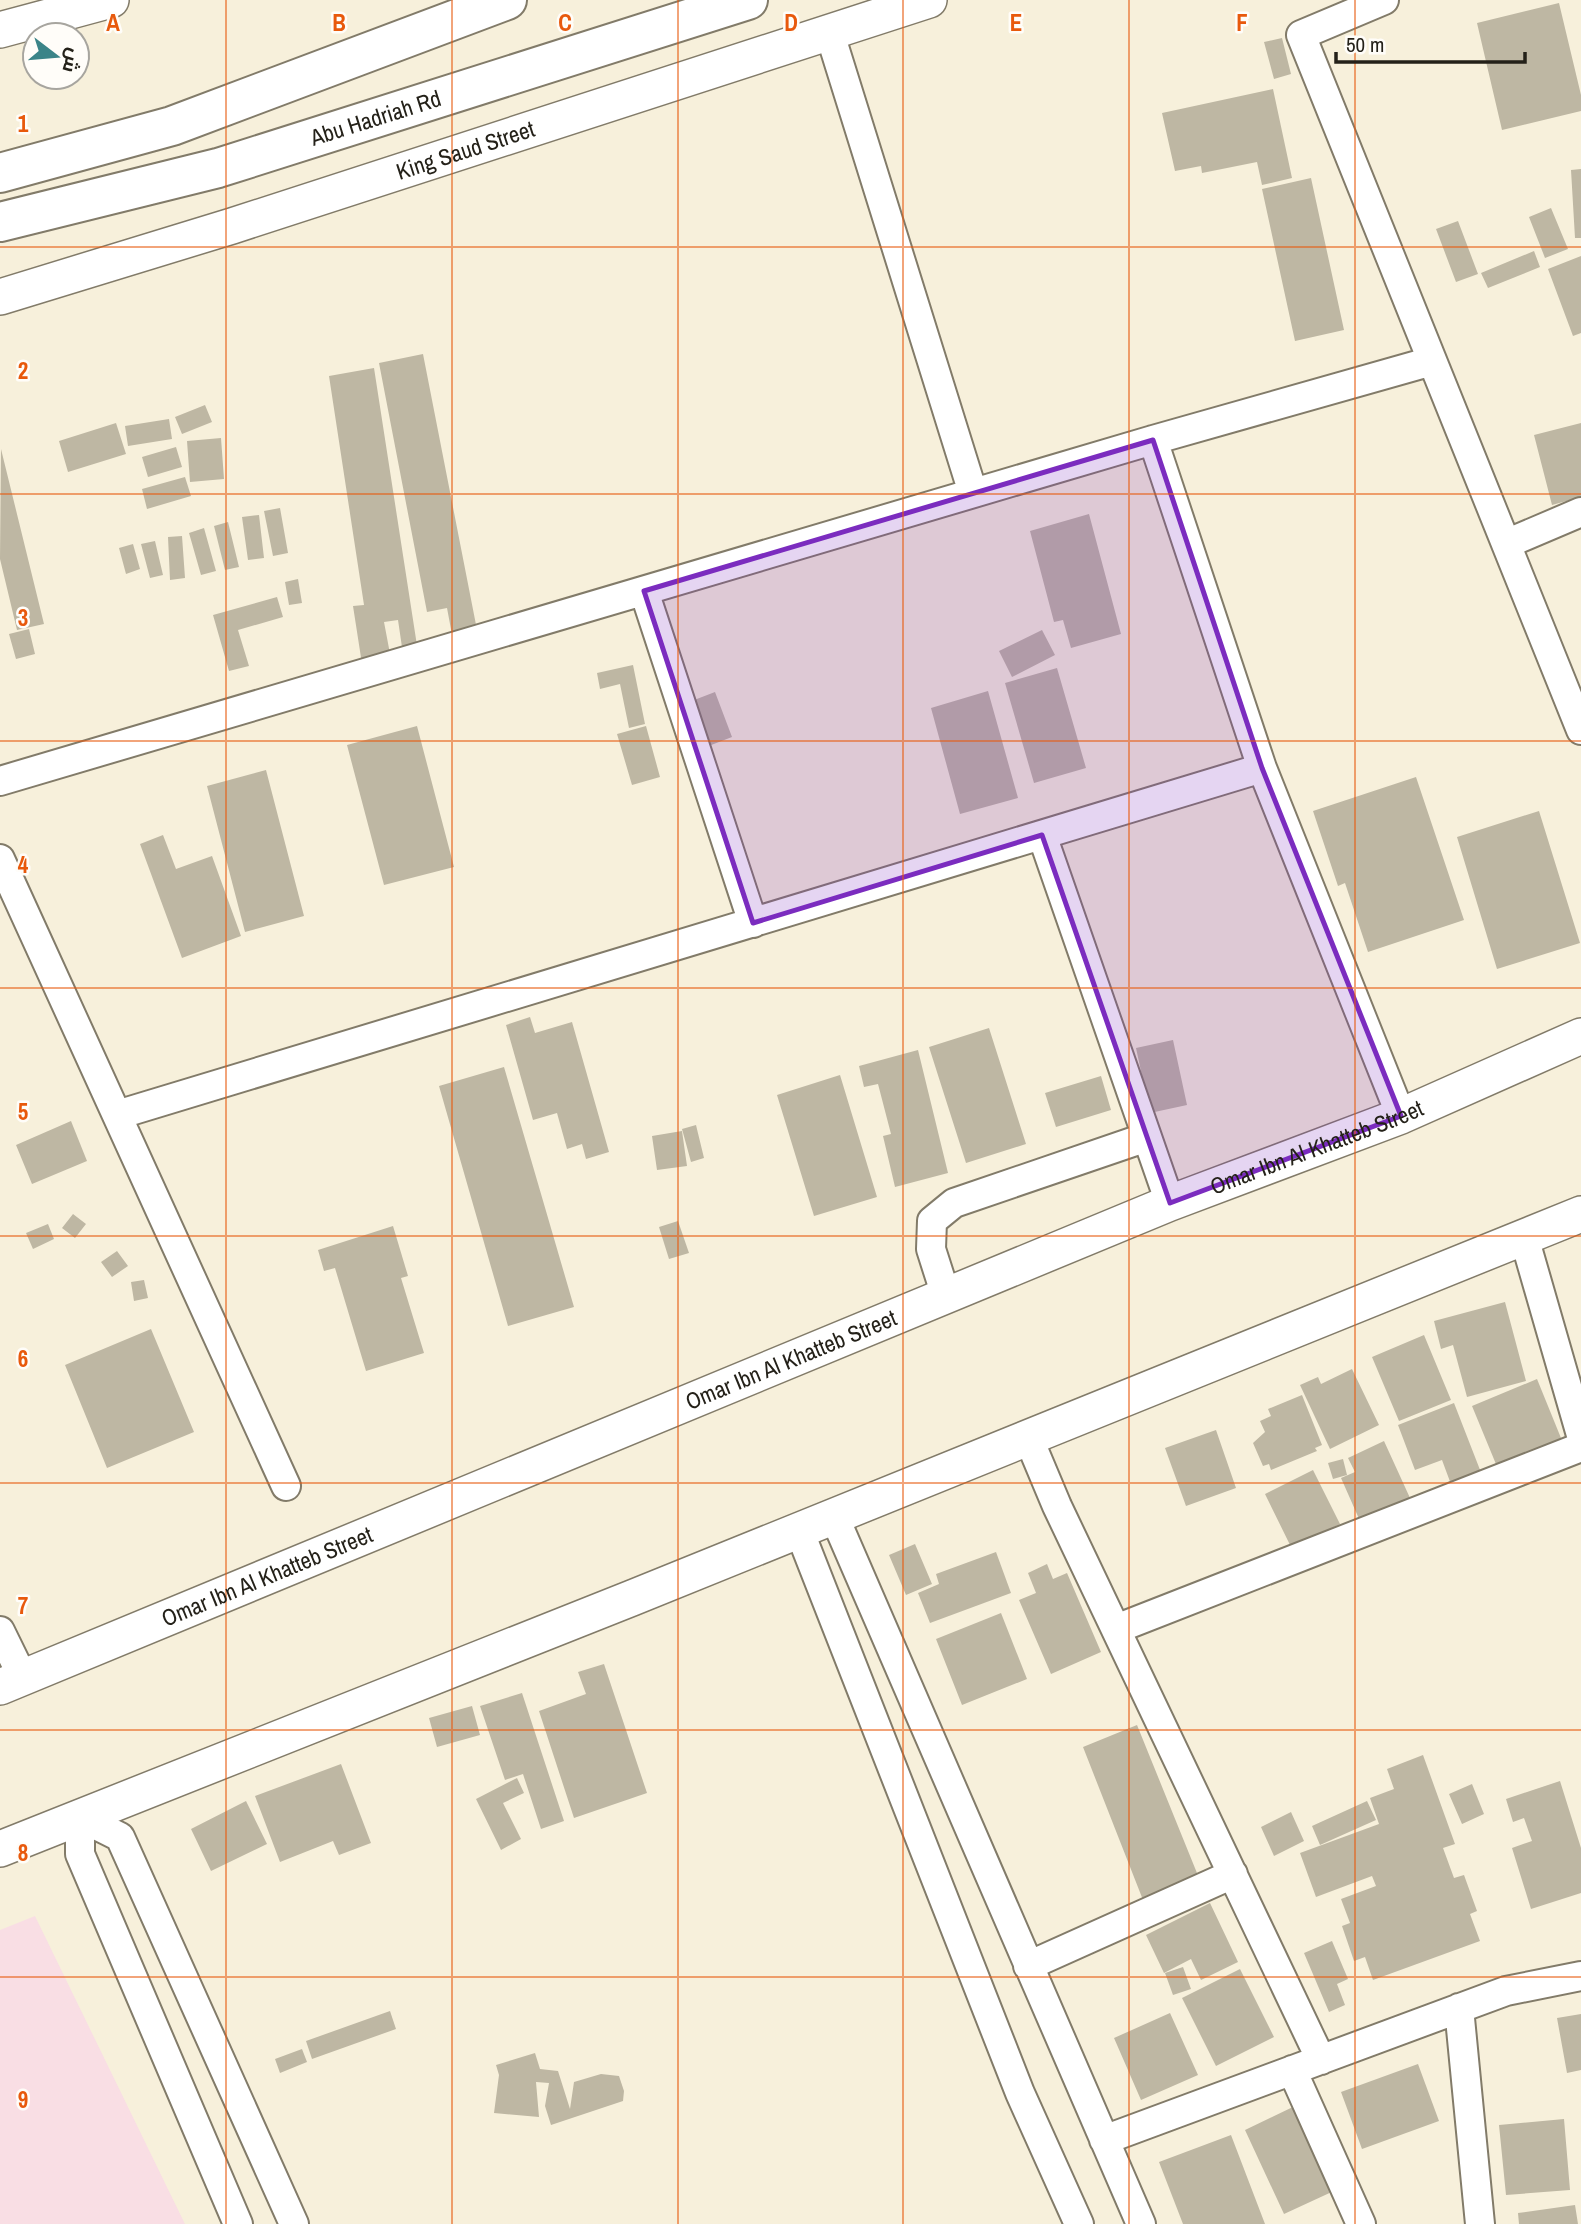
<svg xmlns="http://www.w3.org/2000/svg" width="1581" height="2224" viewBox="0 0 1581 2224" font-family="'Archivo Narrow',Cairo,sans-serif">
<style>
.industrial{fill:#f9dee4}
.building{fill:#beb7a3}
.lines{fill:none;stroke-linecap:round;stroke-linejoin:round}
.minor-casing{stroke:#827b69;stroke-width:32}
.major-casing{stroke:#827b69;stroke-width:38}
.highway-casing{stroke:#827b69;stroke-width:42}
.minor{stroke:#fff;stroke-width:28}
.major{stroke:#fff;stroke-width:35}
.highway{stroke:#fff;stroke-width:38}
.marked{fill:#7b2cbf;fill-opacity:0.2;stroke:#7b2cbf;stroke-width:5;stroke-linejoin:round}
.grid{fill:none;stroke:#e8590c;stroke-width:2;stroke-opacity:0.55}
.labels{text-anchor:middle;stroke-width:5;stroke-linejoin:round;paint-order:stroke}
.street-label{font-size:23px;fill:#242119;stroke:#fffdf9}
.grid-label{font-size:23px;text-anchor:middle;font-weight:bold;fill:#e8590c;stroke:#fffdf9;stroke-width:5;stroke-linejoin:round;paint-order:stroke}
</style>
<rect width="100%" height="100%" fill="#f7f0db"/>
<path class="industrial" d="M35,1916L185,2224H0V1930Z"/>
<path class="building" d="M1559,3L1581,95V111L1502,130L1477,23Z
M1282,38L1291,74L1274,79L1264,42Z
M1273,89L1292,178L1262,185L1257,162L1202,173L1201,166L1175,171L1162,113Z
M1581,169V238H1575L1571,170Z
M1311,178L1344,330L1295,341L1262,189Z
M1551,208L1568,249L1545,258L1529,217Z
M1458,221L1478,274L1456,282L1436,229Z
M1534,251L1540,267L1488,288L1481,273Z
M1581,256V333L1573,336L1548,269Z
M423,354L478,635L453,640L447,608L427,612L379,363Z
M374,368L418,652L403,654L398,620L384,622L391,659L362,664L353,606L364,605L329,376Z
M205,405L212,422L182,434L175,417Z
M169,419L172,439L128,446L125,426Z
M116,423L126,454L68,472L59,441Z
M1581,423V497L1552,505L1534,435Z
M221,438L224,479L190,482L187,441Z
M176,447L182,467L148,477L142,457Z
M1,449L44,624L17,630L0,559Z
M185,477L191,496L147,509L142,489Z
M280,508L288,553L273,556L264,511Z
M1089,514L1121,634L1071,648L1063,620L1054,622L1030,531Z
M259,515L264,558L248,560L242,517Z
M228,522L239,567L225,570L214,526Z
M204,528L216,571L201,575L189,533Z
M182,536L185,578L170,580L168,537Z
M155,541L163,575L150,578L141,544Z
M133,544L140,569L126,574L119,548Z
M298,579L302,603L289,605L285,582Z
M277,597L283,617L238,630L249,666L229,671L213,615Z
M29,629L35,654L16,659L9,634Z
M1042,630L1055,655L1012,677L999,651Z
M633,665L645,724L629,728L620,684L600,689L597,673Z
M1057,668L1086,768L1034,783L1005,683Z
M988,691L1018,798L960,814L931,708Z
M715,692L732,737L706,747L689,702Z
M417,726L454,867L384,885L347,745Z
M646,726L660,777L632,785L617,734Z
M266,770L304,916L245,932L207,786Z
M1416,777L1464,920L1368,952L1345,883L1338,886L1313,811Z
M1539,811L1580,943L1497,969L1457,837Z
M163,835L176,869L212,856L241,936L182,958L140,844Z
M530,1017L535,1033L572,1022L609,1152L586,1159L582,1144L567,1149L557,1113L533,1120L506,1025Z
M989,1028L1026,1144L966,1163L929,1047Z
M1173,1040L1187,1105L1150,1113L1136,1048Z
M918,1050L948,1173L895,1187L883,1136L891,1134L878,1084L864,1087L859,1066Z
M504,1067L574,1307L508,1326L439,1086Z
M840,1075L877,1197L814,1216L777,1095Z
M1101,1076L1111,1110L1056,1127L1045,1093Z
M71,1121L87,1161L32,1184L16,1145Z
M696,1125L704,1158L691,1162L682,1129Z
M682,1131L687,1166L657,1170L652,1136Z
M73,1214L86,1224L75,1238L62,1228Z
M678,1221L689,1253L669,1259L659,1227Z
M48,1224L54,1239L33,1249L26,1233Z
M393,1226L408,1276L401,1278L424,1353L366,1371L335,1268L324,1271L318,1250Z
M117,1251L128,1266L112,1277L101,1262Z
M144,1280L148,1298L134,1301L131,1282Z
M1505,1302L1526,1381L1467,1397L1453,1345L1441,1349L1434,1321Z
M151,1329L194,1432L107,1468L65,1365Z
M1424,1335L1451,1400L1399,1421L1372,1357Z
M1352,1369L1379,1425L1330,1449L1300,1385L1318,1377L1321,1384Z
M1537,1379L1563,1443L1498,1469L1472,1406Z
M1302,1395L1322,1445L1315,1448L1317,1451L1271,1470L1269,1464L1263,1466L1253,1443L1265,1432L1260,1421L1271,1416L1268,1409Z
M1454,1403L1482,1475L1452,1487L1442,1460L1415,1470L1398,1425Z
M1216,1430L1236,1488L1186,1506L1165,1448Z
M1384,1441L1410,1498L1360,1521L1341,1478L1355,1472L1348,1458Z
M1343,1459L1347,1475L1333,1479L1328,1463Z
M1313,1470L1340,1524L1292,1549L1265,1494Z
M915,1544L932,1584L906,1595L889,1555Z
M996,1552L1011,1593L930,1623L918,1593L939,1584L936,1574Z
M1047,1564L1053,1579L1067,1573L1101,1652L1051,1674L1019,1600L1036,1593L1028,1573Z
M1001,1613L1027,1679L962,1705L936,1639Z
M604,1664L647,1793L574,1818L539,1711L586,1694L578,1672Z
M522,1693L564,1821L541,1829L523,1774L505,1780L480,1706Z
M472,1706L480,1735L437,1747L429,1718Z
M1137,1725L1199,1878L1143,1900L1083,1747Z
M1423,1755L1455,1844L1443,1848L1454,1878L1464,1875L1477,1911L1470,1914L1480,1941L1373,1980L1365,1957L1354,1961L1342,1926L1350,1923L1341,1899L1376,1886L1372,1876L1316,1897L1300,1853L1379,1824L1370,1798L1394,1789L1387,1769Z
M341,1764L371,1843L339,1855L333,1841L280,1862L255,1796Z
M517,1778L524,1793L503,1803L521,1839L501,1850L476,1799Z
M1560,1781L1581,1848V1893L1531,1909L1512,1848L1532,1841L1524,1818L1513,1822L1506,1799Z
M1472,1784L1484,1814L1462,1824L1449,1794Z
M246,1801L267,1844L211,1871L191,1829Z
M1367,1801L1376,1820L1320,1845L1312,1826Z
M1291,1812L1304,1841L1274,1856L1261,1827Z
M1210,1903L1238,1962L1201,1980L1191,1959L1164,1973L1146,1935Z
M1332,1941L1348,1979L1337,1984L1345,2005L1329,2012L1304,1953Z
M1183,1967L1191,1989L1173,1995L1165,1973Z
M1240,1969L1274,2037L1216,2066L1182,1998Z
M390,2011L396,2029L312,2059L306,2041Z
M1170,2013L1198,2075L1141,2100L1114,2038Z
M1581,2014V2070L1567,2073L1557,2018Z
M302,2049L307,2062L280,2073L275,2059Z
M535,2053L540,2069L558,2071L570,2109L574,2082L601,2074L619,2076L624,2091L623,2101L551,2125L545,2106L549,2083L536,2082L539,2117L494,2113L499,2075L496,2065Z
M1418,2064L1439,2121L1362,2149L1341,2092Z
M1297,2105L1336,2190L1284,2214L1245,2130Z
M1564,2119L1570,2190L1506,2195L1499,2125Z
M1231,2135L1265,2224H1183L1159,2162Z
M1575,2205L1578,2224H1519L1518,2213Z"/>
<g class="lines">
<g class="minor-casing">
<path id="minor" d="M1384,0L1301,35L1581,730
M830,34L973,493
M1153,440L1262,768L1401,1116
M1506,544L1581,512
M644,591L753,923
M0,781L1153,440L1432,361
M1042,835L1170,1203
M0,859L286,1486
M117,1115L1262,768
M1524,1237L1581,1435
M946,1296L931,1249L932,1221L954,1203L1147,1137
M1028,1437L1057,1506L1321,2060
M834,1516L1141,2224
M799,1530L1020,2093L1079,2224
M1116,1629L1581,1447
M0,1631L23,1678
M1028,1966L1233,1874
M1459,2008L1480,2224
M1292,2070L1361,2224
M1104,2140L1506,1991L1581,1976
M238,2224L80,1854V1817L120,1837L294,2224"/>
</g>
<g class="major-casing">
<g id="major">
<path d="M0,30L111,0"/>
<path id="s1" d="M0,297L232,226L929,0"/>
<path id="s2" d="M0,1687L1170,1203L1401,1116L1581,1036"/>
<path d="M0,1849L632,1598L1581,1214"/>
</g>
</g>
<g class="highway-casing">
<g id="highway">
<path d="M0,173L172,126L507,0"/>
<path id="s3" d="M0,222L218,168L748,0"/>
</g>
</g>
<use href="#minor" class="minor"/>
<use href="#major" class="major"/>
<use href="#highway" class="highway"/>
</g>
<path class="marked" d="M1153,440L1262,768L1401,1116L1170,1203L1042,835L753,923L644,591Z"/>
<path class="grid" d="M226,0V2224M452,0V2224M678,0V2224M903,0V2224M1129,0V2224M1355,0V2224M0,247H1581M0,494H1581M0,741H1581M0,988H1581M0,1236H1581M0,1483H1581M0,1730H1581M0,1977H1581"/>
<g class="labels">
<g class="street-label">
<text dy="8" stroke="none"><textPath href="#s3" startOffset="390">Abu Hadriah Rd</textPath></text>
<text dy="8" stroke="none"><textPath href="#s1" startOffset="488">King Saud Street</textPath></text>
<text dy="8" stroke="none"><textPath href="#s2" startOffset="1423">Omar Ibn Al Khatteb Street</textPath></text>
<text dy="8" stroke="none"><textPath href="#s2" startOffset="856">Omar Ibn Al Khatteb Street</textPath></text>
<text dy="8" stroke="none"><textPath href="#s2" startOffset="289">Omar Ibn Al Khatteb Street</textPath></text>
</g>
</g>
<g class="grid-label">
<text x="113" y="31">A</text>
<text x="339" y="31">B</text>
<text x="565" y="31">C</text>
<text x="791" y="31">D</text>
<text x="1016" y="31">E</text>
<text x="1242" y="31">F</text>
<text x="23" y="132">1</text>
<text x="23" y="379">2</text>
<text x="23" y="626">3</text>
<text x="23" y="873">4</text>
<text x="23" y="1120">5</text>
<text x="23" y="1367">6</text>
<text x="23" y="1614">7</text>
<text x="23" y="1861">8</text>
<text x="23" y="2108">9</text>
</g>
<g transform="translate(56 56) rotate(106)"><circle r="33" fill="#fffdf9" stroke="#a7a59f" stroke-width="2"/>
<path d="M0-5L12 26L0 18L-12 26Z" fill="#3b8488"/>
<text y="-10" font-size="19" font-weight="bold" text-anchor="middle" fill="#242119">ش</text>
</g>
<path d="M1336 52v10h189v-10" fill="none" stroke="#242119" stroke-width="3.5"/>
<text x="1346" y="52" font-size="21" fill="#242119" stroke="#fffdf9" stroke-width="5" paint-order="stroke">50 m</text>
</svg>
